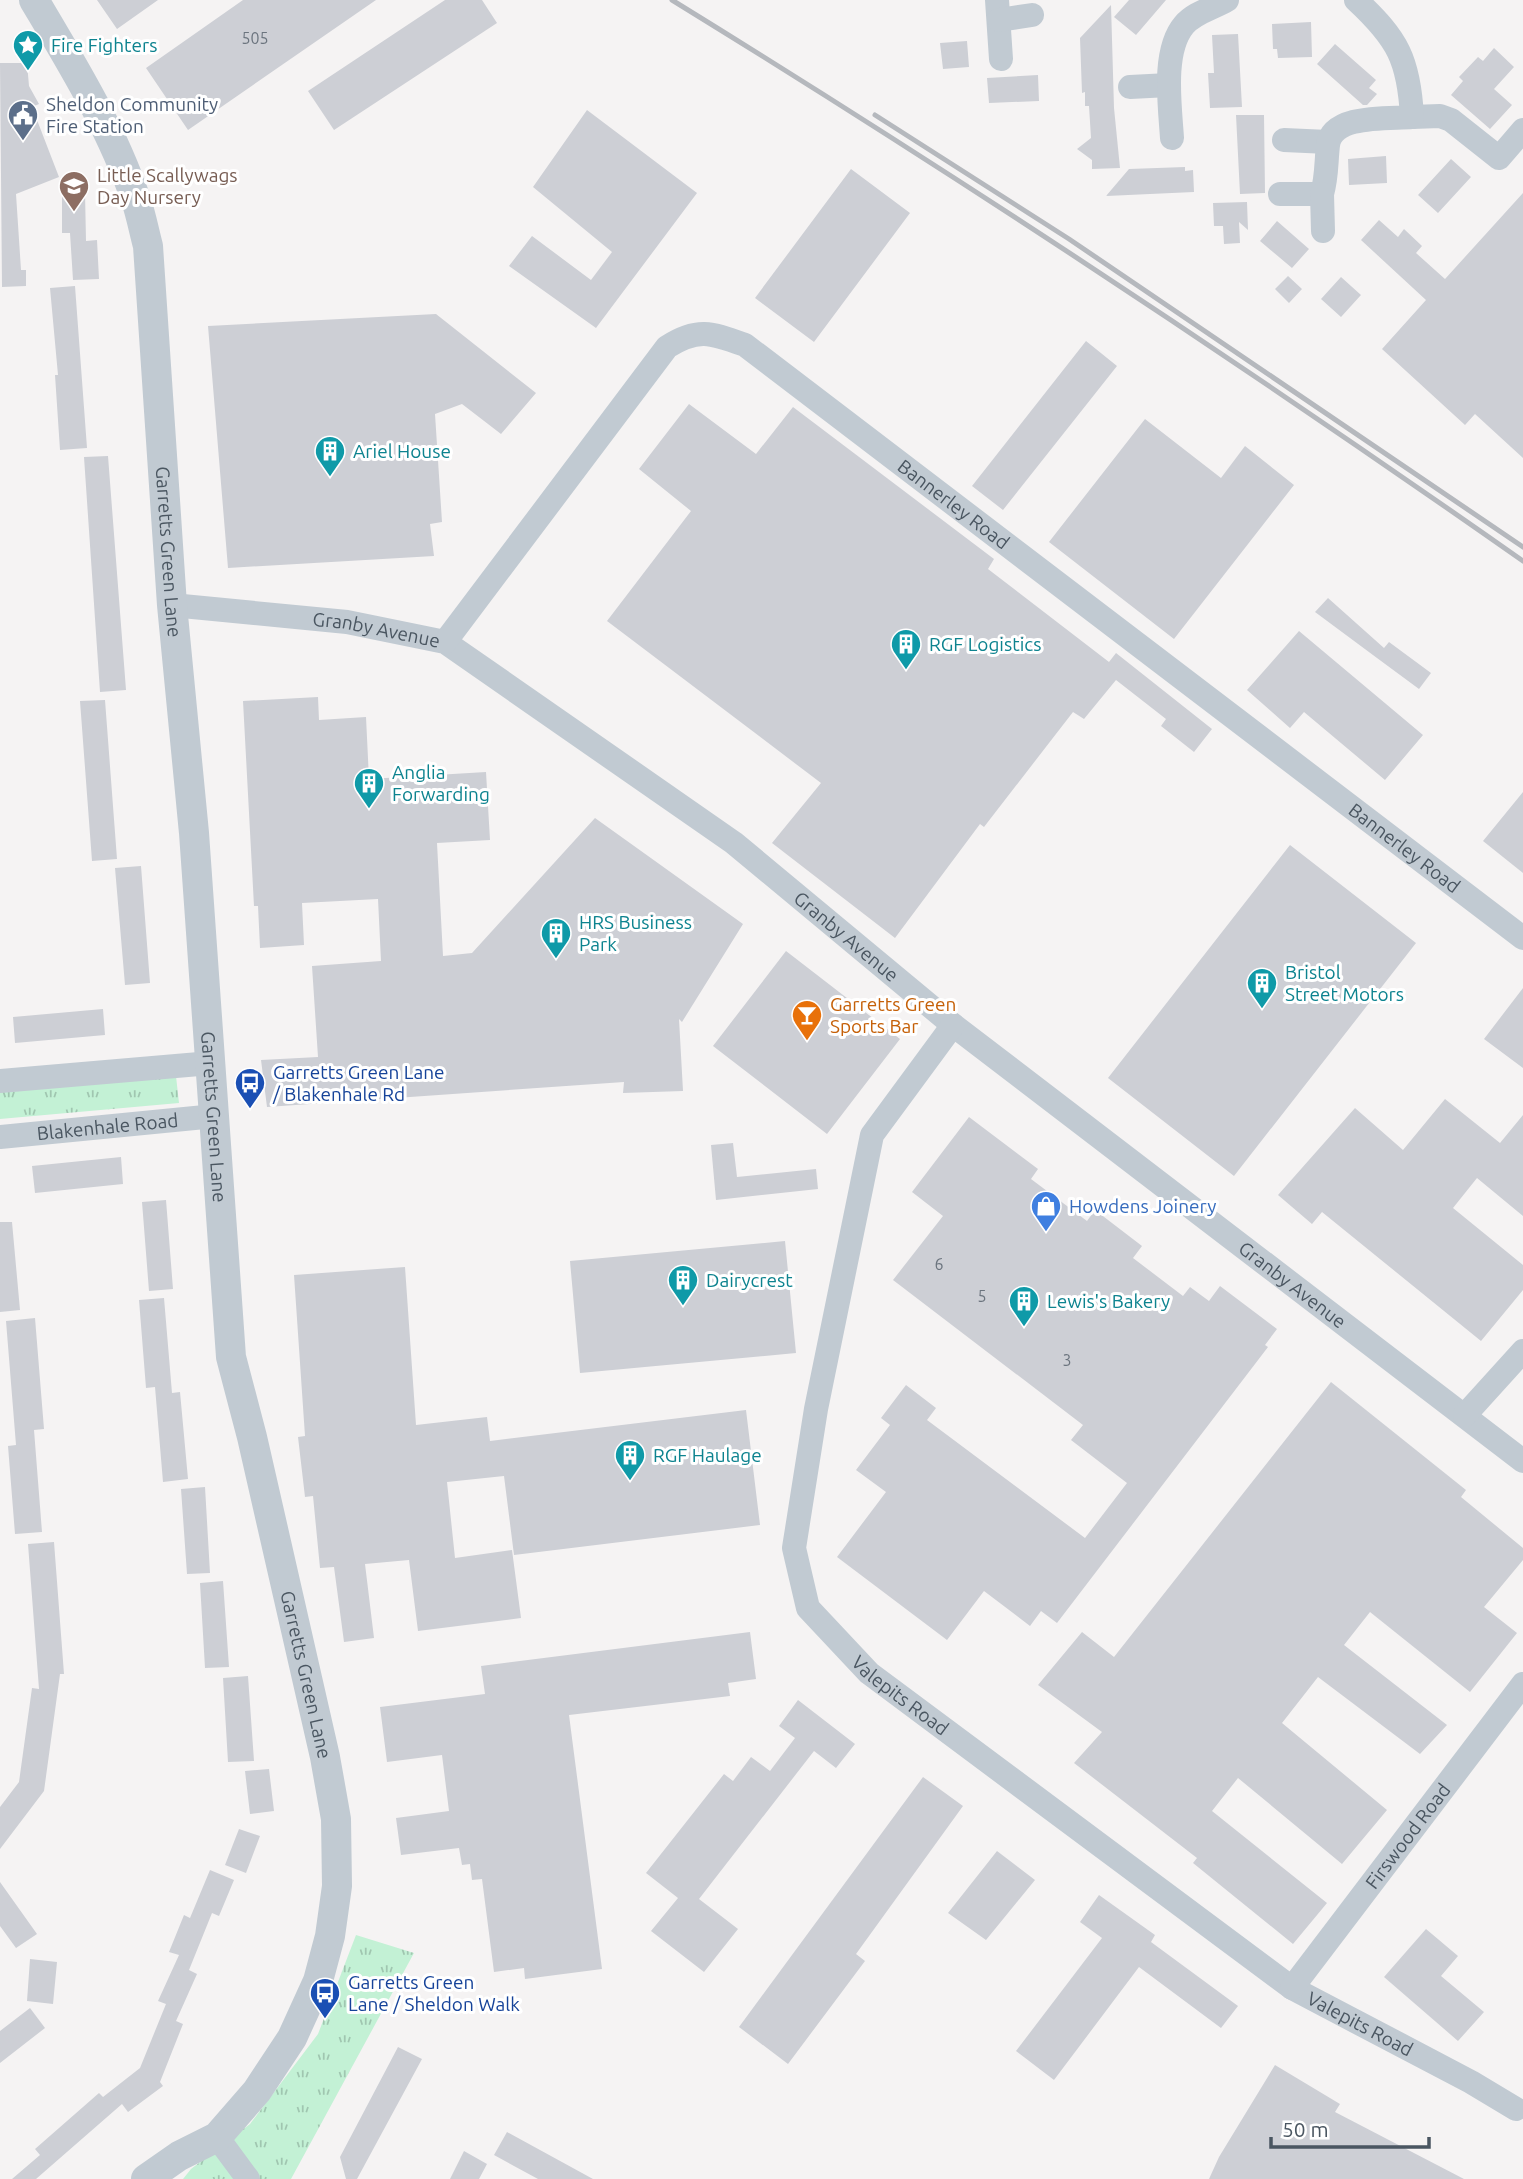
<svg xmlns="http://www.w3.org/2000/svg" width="1523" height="2179" viewBox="0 0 1523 2179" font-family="Ubuntu,sans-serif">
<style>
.grass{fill:url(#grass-tufts)}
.building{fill:#cdcfd5}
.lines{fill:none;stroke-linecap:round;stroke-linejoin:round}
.minor{stroke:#c1cad2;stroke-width:24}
.tertiary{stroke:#c1cad2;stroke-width:30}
.rail{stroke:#b5b8bd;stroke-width:5}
.labels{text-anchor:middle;stroke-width:6;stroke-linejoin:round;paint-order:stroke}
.number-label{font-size:16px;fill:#6b747e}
.culture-label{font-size:19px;fill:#0d838f;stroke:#fff;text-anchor:start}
.service-label{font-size:19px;fill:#4e5e75;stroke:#fff;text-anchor:start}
.education-label{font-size:19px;fill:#785e54;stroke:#fff;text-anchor:start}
.street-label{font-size:19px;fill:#4a5661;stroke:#fff}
.food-label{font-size:19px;fill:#c56008;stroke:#fff;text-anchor:start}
.transit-label{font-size:19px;fill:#164399;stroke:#fff;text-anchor:start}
.shop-label{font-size:19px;fill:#366cbe;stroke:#fff;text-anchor:start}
</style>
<defs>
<pattern id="grass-tufts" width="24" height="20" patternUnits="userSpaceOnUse" patternTransform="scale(1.75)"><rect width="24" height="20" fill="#c3f1d5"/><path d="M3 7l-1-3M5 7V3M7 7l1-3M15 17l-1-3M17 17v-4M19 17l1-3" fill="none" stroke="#a0c6b0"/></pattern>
</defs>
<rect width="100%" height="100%" fill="#f5f3f3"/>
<path class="grass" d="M176,1076L179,1103L0,1119V1091Z
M356,1935L414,1953L291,2179H183L191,2169L250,2124L318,2034Z"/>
<path class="building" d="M97,0H158L117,29Z
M243,0H376L188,130L146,68Z
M445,0H482L497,23L334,130L308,91Z
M1129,0H1166L1136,35L1114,17Z
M1111,5L1114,108L1120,168L1092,169V160L1077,149L1091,138L1089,106H1085V92L1082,93L1080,38Z
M1311,22L1312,57L1278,58L1277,49H1273L1272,24Z
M1238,34L1242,107L1210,108L1208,73H1214L1212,35Z
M967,41L969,67L943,69L940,43Z
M1335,44L1376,80L1369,88L1377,94L1367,105H1363L1317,64Z
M1494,48L1514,67L1494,89L1512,105L1490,129L1451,95L1463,81L1459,77L1478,57L1483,61Z
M0,63H27L29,86L39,104L32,107L59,177L16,194L21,270H26V286L2,287Z
M1038,75L1039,101L989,103L987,78Z
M587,110L697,193L596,328L509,266L532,236L591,280L612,252L533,187Z
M1236,115H1264L1265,193L1240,194Z
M1386,156L1387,183L1349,185L1348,159Z
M1451,159L1471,177L1438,213L1418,195Z
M1185,167V171L1193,170L1194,192L1106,196L1129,169Z
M851,169L910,213L814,342L755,298Z
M85,192L86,241L97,240L99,279L73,280L70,233H62V193Z
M1523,193V458L1475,414L1465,425L1382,349L1426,300L1361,240L1379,220L1398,237L1404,229L1422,246L1416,253L1445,279Z
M1247,202L1248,230L1239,222L1240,243L1224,244L1223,226H1214L1213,203Z
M1277,221L1309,249L1292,268L1260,241Z
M1288,276L1302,289L1289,303L1275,289Z
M1341,277L1361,295L1341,317L1321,299Z
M75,286L87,448L60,450L55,375H58L50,288Z
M436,314L536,393L501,434L462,404L435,414L442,522L430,524L434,556L228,568L208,326Z
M1086,341L1117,366L1003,510L972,486Z
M689,404L756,454L793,407L994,559L988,569L1109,662L1116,653L1212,729L1194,752L1161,726L1166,719L1116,680L1084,719L1073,712L984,827L980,824L895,938L772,843L821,783L607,621L691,511L639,469Z
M1145,419L1221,478L1245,446L1294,485L1174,639L1049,542Z
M108,456L126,690L100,692L84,457Z
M1328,598L1384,648L1389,642L1431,673L1419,689L1377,658L1384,648L1377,658L1315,612Z
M1299,631L1423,735L1385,780L1304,712L1290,728L1247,690Z
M318,697L319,720L366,717L369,779L486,772L490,840L437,843L443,956L472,953L595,818L743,924L682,1022L679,1019L683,1091L623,1093L624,1082L267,1107L261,1060L318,1057L312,966L381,961L378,899L302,903L304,945L260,948L258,906H254L243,701Z
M105,700L117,859L92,861L80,701Z
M1523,792V873L1483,841Z
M1290,845L1416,943L1234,1176L1108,1078Z
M141,866L150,983L125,985L115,868Z
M786,951L900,1039L827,1134L713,1046Z
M1523,988V1068L1484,1039Z
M103,1009L105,1035L15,1043L13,1017Z
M1445,1099L1500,1143L1523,1115V1216L1477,1178L1453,1208L1523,1265V1290L1481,1341L1322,1212L1312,1224L1278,1195L1355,1108L1403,1150Z
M969,1117L1038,1169L1031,1179L1087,1221L1095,1210L1142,1246L1133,1258L1183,1296L1190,1287L1209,1301L1220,1286L1277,1329L1265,1345L1268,1347L1057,1623L1041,1611L1030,1626L984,1591L947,1640L837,1557L886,1492L856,1470L890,1425L881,1418L906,1385L936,1408L927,1420L1085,1538L1127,1483L1071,1440L1083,1425L893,1280L943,1216L912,1192Z
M733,1143L737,1177L816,1169L818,1189L716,1200L711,1145Z
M121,1157L123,1184L35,1193L32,1166Z
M166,1200L173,1289L149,1291L142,1202Z
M0,1222H12L20,1310L0,1312Z
M785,1241L796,1353L580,1373L570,1261Z
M405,1267L416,1425L487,1417L490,1441L746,1410L760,1525L514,1555L504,1476L447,1482L455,1558L512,1550L521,1618L418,1631L409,1560L365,1564L374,1638L344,1642L334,1567L320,1568L313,1496L305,1497L298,1437L305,1436L294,1275Z
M164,1298L172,1393L180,1392L188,1479L163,1482L155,1387L146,1388L139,1300Z
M35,1318L44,1429L34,1430L42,1532L15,1534L8,1446L16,1445L6,1321Z
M1331,1382L1466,1490L1461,1497L1523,1548V1560L1484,1607L1517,1633L1470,1692L1370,1612L1344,1645L1447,1725L1420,1754L1318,1677L1282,1723L1387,1810L1342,1864L1238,1778L1212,1811L1327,1903L1293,1944L1193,1863L1197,1858L1074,1763L1102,1732L1038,1685L1082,1632L1114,1657Z
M205,1487L210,1573L187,1574L181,1489Z
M54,1542L64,1674H60L44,1791L0,1849V1807L19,1782L32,1688L39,1689L28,1544Z
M223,1581L229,1667L205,1668L200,1583Z
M750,1632L756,1679L728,1683L730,1696L569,1715L602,1969L525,1979L524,1968L494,1972L482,1879L472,1880L470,1864L462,1865L459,1848L401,1855L396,1818L449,1811L442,1755L387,1762L380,1707L485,1694L481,1666Z
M248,1676L254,1761L228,1762L223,1678Z
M798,1700L855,1744L836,1768L814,1751L699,1899L738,1929L704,1972L651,1931L678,1898L646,1873L724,1774L733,1781L751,1757L770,1771L795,1738L779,1726Z
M269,1769L274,1811L250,1814L245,1771Z
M923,1777L963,1806L856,1954L865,1961L788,2064L739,2027Z
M239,1829L260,1836L246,1873L225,1865Z
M997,1851L1035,1880L986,1940L948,1913Z
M210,1870L234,1880L219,1916L212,1913L189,1970L197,1974L176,2021L183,2024L160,2082L163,2086L128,2112L122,2104L36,2179H12L40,2155L35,2149L99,2093L103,2097L140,2068L166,2004L158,2001L179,1955L169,1952L184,1915L190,1918Z
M0,1882L37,1934L16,1948L0,1926Z
M1099,1895L1155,1935L1151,1942L1238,2006L1221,2028L1139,1967L1054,2080L1016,2051L1102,1938L1080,1922Z
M1426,1929L1458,1956L1441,1976L1484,2012L1458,2041L1384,1977Z
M30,1959L57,1962L53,2004L27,2001Z
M30,2008L45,2028L0,2063V2031Z
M398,2047L422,2059L357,2179H346L340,2157Z
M1275,2065L1340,2104L1335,2112L1464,2179H1209L1219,2157Z
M507,2132L593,2179H538L494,2155Z
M464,2151L487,2164L479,2179H450Z"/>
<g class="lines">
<g class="minor">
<path d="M997,0L1001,59"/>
<path d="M999,20L1032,15"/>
<path d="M1130,87L1169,85"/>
<path d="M1412,117L1440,116L1451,120L1499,158L1523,130"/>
<path d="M1172,138C1170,106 1162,51 1184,25C1195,12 1212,9 1227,0"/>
<path d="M1284,140L1328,142"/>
<path d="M1280,194H1322C1327,177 1326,162 1328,145C1332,114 1388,119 1412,117C1409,60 1398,39 1356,0"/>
<path d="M1322,194L1323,231"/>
<path id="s1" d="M172,605L347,622L445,642L734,843L953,1025L1523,1461"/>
<path id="s2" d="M445,642L667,347C698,327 712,333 745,345L1523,938"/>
<path id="s3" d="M953,1025L872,1135L816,1409L794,1548L808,1608L869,1673L1292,1988L1471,2082L1516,2109"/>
<path d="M0,1081L211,1063"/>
<path id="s4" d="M0,1137L215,1116"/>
<path d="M1465,1415L1523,1351"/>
<path id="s5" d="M1292,1988L1523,1684"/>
<path d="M217,2137L248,2179"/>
</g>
<path class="tertiary" id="s6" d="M34,0C72,64 112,129 136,200C141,215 144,231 148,246L172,605L194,833L231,1357L252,1437L325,1757L336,1819L337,1886L330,1936L318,1981L292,2038L257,2091L217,2137L179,2156L146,2179"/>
<path class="rail" d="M672,0C961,178 1245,366 1523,561
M875,115L1069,239L1523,547"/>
</g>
<defs>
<g id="sight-pin" transform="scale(1.575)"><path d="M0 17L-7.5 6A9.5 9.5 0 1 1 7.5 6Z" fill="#0f9aa8" stroke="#fff"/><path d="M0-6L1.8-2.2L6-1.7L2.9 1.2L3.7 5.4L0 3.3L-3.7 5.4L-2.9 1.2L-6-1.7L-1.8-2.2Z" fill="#fff"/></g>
<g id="civic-pin" transform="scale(1.575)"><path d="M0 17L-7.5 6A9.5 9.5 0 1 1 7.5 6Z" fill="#5c6f8a" stroke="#fff"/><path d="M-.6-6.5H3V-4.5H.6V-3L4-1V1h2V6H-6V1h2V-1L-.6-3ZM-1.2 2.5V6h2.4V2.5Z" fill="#fff"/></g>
<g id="school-pin" transform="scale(1.575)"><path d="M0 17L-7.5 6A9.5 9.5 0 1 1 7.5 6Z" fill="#8d6e63" stroke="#fff"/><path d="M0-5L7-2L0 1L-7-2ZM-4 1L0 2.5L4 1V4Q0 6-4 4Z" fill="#fff"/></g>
<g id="building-pin" transform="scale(1.575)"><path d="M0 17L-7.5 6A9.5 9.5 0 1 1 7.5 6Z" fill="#0f9aa8" stroke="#fff"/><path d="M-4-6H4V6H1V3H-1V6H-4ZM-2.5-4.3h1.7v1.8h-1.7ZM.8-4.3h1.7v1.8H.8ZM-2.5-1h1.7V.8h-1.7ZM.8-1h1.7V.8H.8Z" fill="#fff"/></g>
<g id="bar-pin" transform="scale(1.575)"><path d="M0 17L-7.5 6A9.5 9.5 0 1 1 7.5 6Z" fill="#e8710a" stroke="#fff"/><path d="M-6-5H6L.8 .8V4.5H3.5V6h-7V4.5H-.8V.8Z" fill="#fff"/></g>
<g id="bus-pin" transform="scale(1.575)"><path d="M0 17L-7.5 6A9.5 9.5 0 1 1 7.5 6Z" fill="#1a4fb4" stroke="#fff"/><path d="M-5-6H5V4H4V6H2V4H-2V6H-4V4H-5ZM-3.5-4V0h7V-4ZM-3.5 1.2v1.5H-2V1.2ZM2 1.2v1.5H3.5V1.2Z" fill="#fff"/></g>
<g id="shop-pin" transform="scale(1.575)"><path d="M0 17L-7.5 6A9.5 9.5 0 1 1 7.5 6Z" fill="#3f7fe0" stroke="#fff"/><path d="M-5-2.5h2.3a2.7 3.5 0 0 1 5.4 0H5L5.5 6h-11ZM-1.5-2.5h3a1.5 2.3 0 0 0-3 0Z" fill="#fff"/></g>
</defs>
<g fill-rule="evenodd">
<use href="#sight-pin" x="28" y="45"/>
<use href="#civic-pin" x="23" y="115"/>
<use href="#school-pin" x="74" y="186"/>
<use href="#building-pin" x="330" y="451"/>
<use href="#building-pin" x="906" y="644"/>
<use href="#building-pin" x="369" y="783"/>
<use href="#building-pin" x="556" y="933"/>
<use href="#building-pin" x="1262" y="983"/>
<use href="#bar-pin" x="807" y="1015"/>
<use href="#bus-pin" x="250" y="1083"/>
<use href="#shop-pin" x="1046" y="1206"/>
<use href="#building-pin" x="683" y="1280"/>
<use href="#building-pin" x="1024" y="1301"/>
<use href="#building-pin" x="630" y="1455"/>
<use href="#bus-pin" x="325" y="1993"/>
</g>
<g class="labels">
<g class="number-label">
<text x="255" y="44">505</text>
<text x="939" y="1270">6</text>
<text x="982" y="1302">5</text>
<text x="1067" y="1366">3</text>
</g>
<g class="culture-label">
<text x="51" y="52">Fire Fighters</text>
<text x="353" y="458">Ariel House</text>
<text x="929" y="651">RGF Logistics</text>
<text x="392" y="779">Anglia<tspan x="392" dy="22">Forwarding</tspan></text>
<text x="579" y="929">HRS Business<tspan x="579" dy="22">Park</tspan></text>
<text x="1285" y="979">Bristol<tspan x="1285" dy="22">Street Motors</tspan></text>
<text x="706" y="1287">Dairycrest</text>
<text x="1047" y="1308">Lewis's Bakery</text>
<text x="653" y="1462">RGF Haulage</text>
</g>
<g class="service-label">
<text x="46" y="111">Sheldon Community<tspan x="46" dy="22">Fire Station</tspan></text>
</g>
<g class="education-label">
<text x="97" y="182">Little Scallywags<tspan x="97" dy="22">Day Nursery</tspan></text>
</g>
<g class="street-label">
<text dy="7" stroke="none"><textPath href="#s2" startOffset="714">Bannerley Road</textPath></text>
<text dy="7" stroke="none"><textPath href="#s6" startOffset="579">Garretts Green Lane</textPath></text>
<text dy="7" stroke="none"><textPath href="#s1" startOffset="206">Granby Avenue</textPath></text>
<text dy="7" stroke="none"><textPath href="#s2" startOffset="1281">Bannerley Road</textPath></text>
<text dy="7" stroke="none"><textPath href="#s1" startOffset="774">Granby Avenue</textPath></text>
<text dy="7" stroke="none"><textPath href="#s6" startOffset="1146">Garretts Green Lane</textPath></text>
<text dy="7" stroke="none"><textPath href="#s4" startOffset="108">Blakenhale Road</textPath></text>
<text dy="7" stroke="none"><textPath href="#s1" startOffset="1340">Granby Avenue</textPath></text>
<text dy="7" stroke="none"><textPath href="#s6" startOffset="1713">Garretts Green Lane</textPath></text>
<text dy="7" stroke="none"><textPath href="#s3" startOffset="746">Valepits Road</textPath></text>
<text dy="7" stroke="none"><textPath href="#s5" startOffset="191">Firswood Road</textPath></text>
<text dy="7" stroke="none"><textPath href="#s3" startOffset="1312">Valepits Road</textPath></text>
</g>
<g class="food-label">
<text x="830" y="1011">Garretts Green<tspan x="830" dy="22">Sports Bar</tspan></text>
</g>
<g class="transit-label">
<text x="273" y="1079">Garretts Green Lane<tspan x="273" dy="22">/ Blakenhale Rd</tspan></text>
<text x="348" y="1989">Garretts Green<tspan x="348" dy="22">Lane / Sheldon Walk</tspan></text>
</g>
<g class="shop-label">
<text x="1069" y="1213">Howdens Joinery</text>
</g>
</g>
<path d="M1271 2137v10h158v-10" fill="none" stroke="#4a5661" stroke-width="3.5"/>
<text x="1282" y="2137" font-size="21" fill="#4a5661" stroke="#ffffff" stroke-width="5" paint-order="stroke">50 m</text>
</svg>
